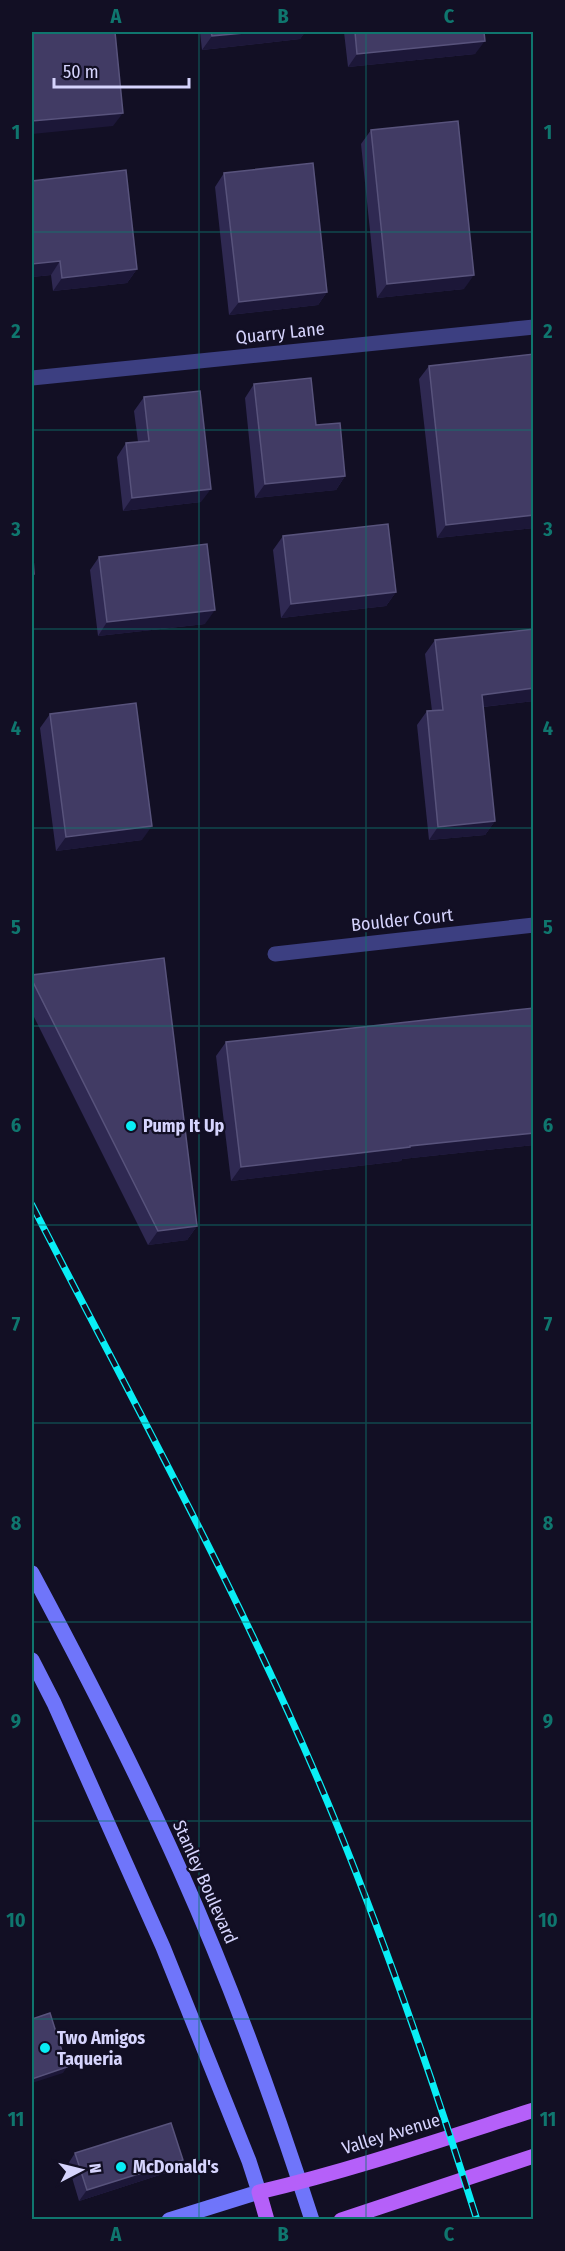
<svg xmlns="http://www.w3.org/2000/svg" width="565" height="2251" viewBox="0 0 565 2251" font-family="'Fira Sans Condensed',sans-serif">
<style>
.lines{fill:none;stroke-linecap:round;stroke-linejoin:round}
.street{stroke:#3c3f81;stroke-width:15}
.secondary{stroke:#6f75fa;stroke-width:15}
.primary{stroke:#b560f9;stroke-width:15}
.rail-casing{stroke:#09eef5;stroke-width:7}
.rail{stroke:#120f24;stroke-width:4.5;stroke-dasharray:14;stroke-linecap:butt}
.wall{fill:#2f2952}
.shaded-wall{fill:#1c1738}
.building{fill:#413b64;stroke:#58537c;stroke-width:1.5}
.grid{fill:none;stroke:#0f766e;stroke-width:1.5;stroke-opacity:0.55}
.poi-dot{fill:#09eef5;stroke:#120f24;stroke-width:2}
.labels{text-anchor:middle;stroke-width:4.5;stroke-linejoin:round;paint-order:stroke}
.street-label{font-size:18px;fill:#d6d4fd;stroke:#120f24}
.poi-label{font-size:18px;font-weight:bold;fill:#d6d4fd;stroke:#120f24;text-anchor:start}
.neatline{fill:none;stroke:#0f766e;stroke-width:2}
.grid-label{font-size:20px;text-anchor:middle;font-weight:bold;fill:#0f766e}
</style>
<rect width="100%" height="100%" fill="#120f24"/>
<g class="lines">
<path class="street" d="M32,378L534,327
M275,954L534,925"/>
<path class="secondary" d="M32,1573C84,1670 135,1769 180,1870C231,1984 274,2102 312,2220
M32,1660L54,1703L163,1947L249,2161L259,2192L169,2220"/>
<path class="primary" d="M267,2220L259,2192C352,2170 443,2139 534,2110
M341,2220L534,2156"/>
<g class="rail-casing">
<path id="rail" d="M32,1205C137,1410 250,1612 337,1825C390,1955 435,2086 477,2220"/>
</g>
<use href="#rail" class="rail"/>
</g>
<path class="wall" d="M200,32H305L300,39L202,50Z
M344,32H484L475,54L348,67Z
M371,130L464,289L377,298L361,144Z
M224,173L327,292L318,305L229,315L215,187Z
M32,181L137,269L127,283L53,291L51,275L32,277Z
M429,366L534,528L437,538L419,379Z
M254,384L316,425L345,476L336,490L255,498L245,398Z
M144,397L201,502L123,511L117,457L126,443L138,442L134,411Z
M283,536L396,592L386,606L281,618L273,550Z
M99,557L205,624L98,636L90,570Z
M534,629V701L483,707L495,821L485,835L429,840L417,725L427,711H432L425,654L435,640Z
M50,714L142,840L56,851L40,728Z
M32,975L197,1226L187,1240L148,1245L32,1013Z
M534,1008V1145L402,1159L401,1161L231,1181L216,1056L226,1042Z
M75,2153L183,2160L175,2170L79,2201L68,2164Z"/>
<path class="shaded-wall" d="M255,32H305L300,39L202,50L212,36Z
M485,41L475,54L348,67L357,54Z
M123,113L113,126L32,134V121Z
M60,261L51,275L32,277V264Z
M137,269L127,283L53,291L62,278Z
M474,275L464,289L377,298L387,284Z
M327,292L318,305L229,315L239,302Z
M345,476L336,490L255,498L265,484Z
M211,489L201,502L123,511L132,498Z
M534,515V528L437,538L446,525Z
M396,592L386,606L281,618L291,604Z
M215,610L205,624L98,636L107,622Z
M534,688V701L472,708L482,695Z
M495,821L485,835L429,840L438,827Z
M152,826L142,840L56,851L66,837Z
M534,1133V1145L402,1159L401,1161L231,1181L241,1167L410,1146Z
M197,1226L187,1240L148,1245L158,1231Z
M67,2067L63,2073L32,2083V2079Z
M183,2160L175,2170L79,2201L87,2190Z"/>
<path class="building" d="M32,32H115L123,113L32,121Z
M211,32H255L212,36Z
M355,32H484L485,41L357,54Z
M458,121L474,275L387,284L371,130Z
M313,163L327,292L239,302L224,173Z
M126,170L137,269L62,278L60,261L32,264V181Z
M534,354V515L446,525L429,366Z
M311,378L316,425L340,423L345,476L265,484L254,384Z
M200,391L211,489L132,498L126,443L149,441L144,397Z
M388,524L396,592L291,604L283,536Z
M32,542L34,574H32Z
M207,544L215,610L107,622L99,557Z
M534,629V688L482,695L495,821L438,827L427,711L443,710L435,640Z
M136,703L152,826L66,837L50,714Z
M164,958L197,1226L158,1231L32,980V975Z
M534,1008V1133L410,1146V1147L241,1167L226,1042Z
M50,2013L67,2067L32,2079V2019Z
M171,2123L183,2160L87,2190L75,2153Z"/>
<path class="grid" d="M199,32V2220M366,32V2220M32,232H534M32,430H534M32,629H534M32,828H534M32,1026H534M32,1225H534M32,1423H534M32,1622H534M32,1821H534M32,2019H534"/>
<g class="poi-dot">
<circle cx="131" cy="1126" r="6"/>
<circle cx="45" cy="2048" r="6"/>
<circle cx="121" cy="2167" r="6"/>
</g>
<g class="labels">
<g class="street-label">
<text transform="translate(280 333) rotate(-6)" y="6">Quarry Lane</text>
<text transform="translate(402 920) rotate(-6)" y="6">Boulder Court</text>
<text transform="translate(205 1882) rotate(66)" y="6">Stanley Boulevard</text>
<text transform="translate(391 2134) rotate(-17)" y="6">Valley Avenue</text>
</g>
<g class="poi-label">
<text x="143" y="1132">Pump It Up</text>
<text x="57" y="2044">Two Amigos<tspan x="57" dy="21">Taqueria</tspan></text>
<text x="133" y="2173">McDonald's</text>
</g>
</g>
<rect width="565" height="2251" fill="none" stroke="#120f24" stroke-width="66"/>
<g transform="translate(81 2170) rotate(83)" stroke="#120f24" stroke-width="4.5" paint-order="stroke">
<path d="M0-4.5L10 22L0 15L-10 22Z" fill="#d6d4fd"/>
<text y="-9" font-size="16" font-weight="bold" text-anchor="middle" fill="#d6d4fd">N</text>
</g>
<path d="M54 78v9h135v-9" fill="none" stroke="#d6d4fd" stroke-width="3"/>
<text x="63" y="78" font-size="18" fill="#d6d4fd" stroke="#120f24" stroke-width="4.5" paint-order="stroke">50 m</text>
<rect x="33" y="33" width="499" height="2185" class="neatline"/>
<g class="grid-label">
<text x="116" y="23">A</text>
<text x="283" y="23">B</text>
<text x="449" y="23">C</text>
<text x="16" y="139">1</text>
<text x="548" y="139">1</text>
<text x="16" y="338">2</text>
<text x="548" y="338">2</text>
<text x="16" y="536">3</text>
<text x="548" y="536">3</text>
<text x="16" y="735">4</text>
<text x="548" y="735">4</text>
<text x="16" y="934">5</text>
<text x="548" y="934">5</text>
<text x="16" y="1132">6</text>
<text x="548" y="1132">6</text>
<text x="16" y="1331">7</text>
<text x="548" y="1331">7</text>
<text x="16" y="1530">8</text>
<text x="548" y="1530">8</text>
<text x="16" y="1728">9</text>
<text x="548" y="1728">9</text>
<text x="16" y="1927">10</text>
<text x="548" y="1927">10</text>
<text x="16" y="2126">11</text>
<text x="548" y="2126">11</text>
<text x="116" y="2241">A</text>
<text x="283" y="2241">B</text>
<text x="449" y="2241">C</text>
</g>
</svg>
